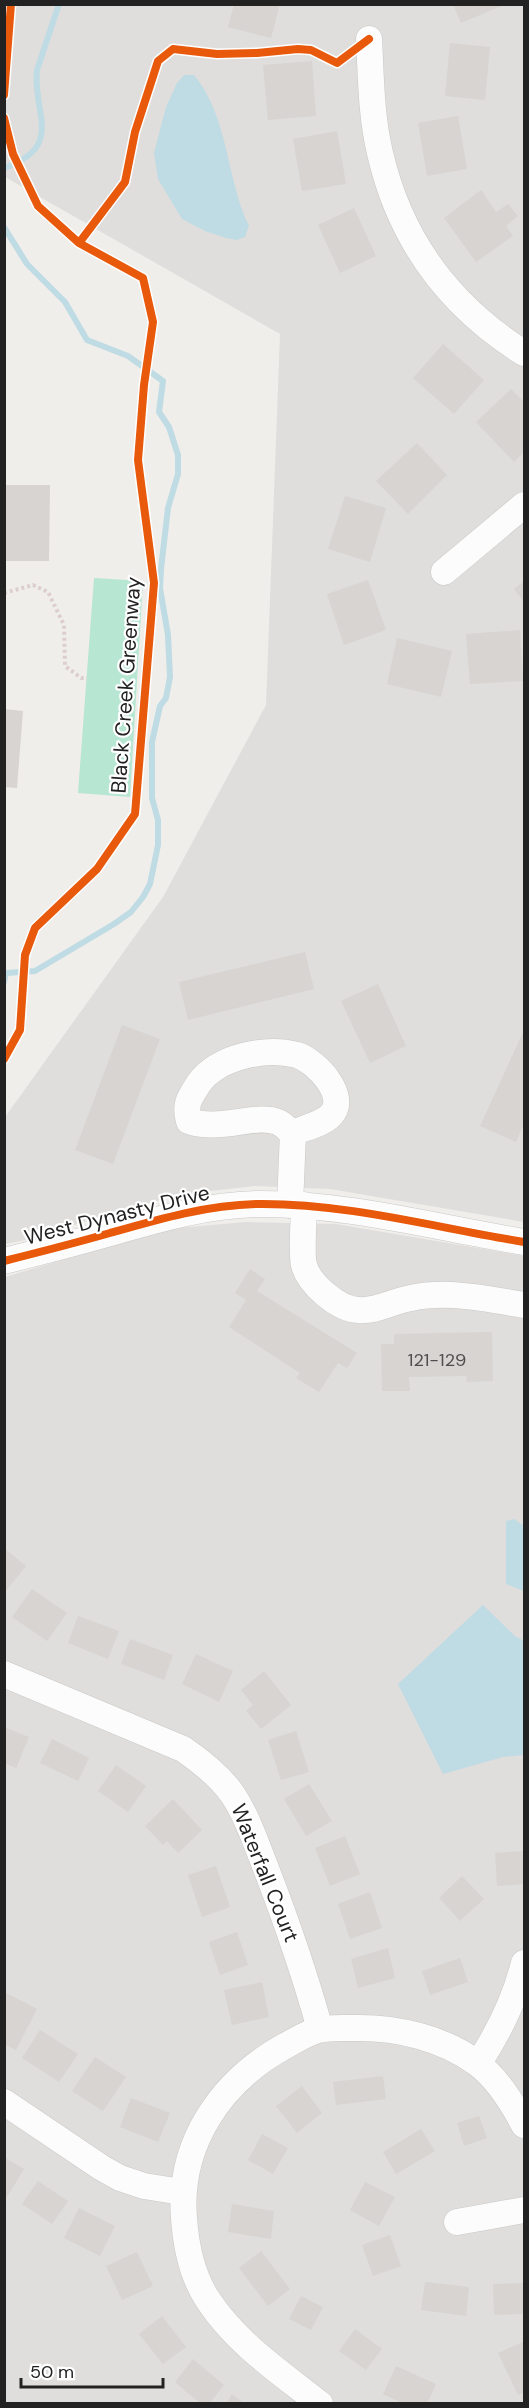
<svg xmlns="http://www.w3.org/2000/svg" width="529" height="2408" viewBox="0 0 529 2408" font-family="'DM Sans',sans-serif">
<style>
.residential{fill:#dfdedc}
.pitch{fill:#b7e6d2}
.water{fill:#bfdbe3}
.lines{fill:none;stroke-linecap:round;stroke-linejoin:round}
.stream{stroke:#bfdbe3;stroke-width:6}
.building{fill:#d7d4d2}
.minor-casing{stroke:#c9c8c7;stroke-width:27}
.path{stroke:#dccecd;stroke-width:4;stroke-dasharray:3 3;stroke-linecap:butt}
.minor{stroke:#fdfcfc;stroke-width:26}
.cycleway-casing{stroke:#fff;stroke-width:11}
.cycleway{stroke:#e8590c;stroke-width:8}
.labels{text-anchor:middle;stroke-width:4.5;stroke-linejoin:round;paint-order:stroke}
.number-label{font-size:18px;fill:#4f4e4e}
.street-label{font-size:21px;fill:#222;stroke:#fff}
</style>
<rect width="100%" height="100%" fill="#f0eeeb"/>
<path class="residential" d="M14,5H524V1222L330,1189L255,1186L192,1193L117,1210L40,1237L5,1244V1117L163,897L266,705L280,334L5,177V53Z
M246,1222L336,1224L524,1256V2403L5,2404V1277L167,1229Z"/>
<path class="pitch" d="M94,578L143,581L130,797L78,793Z"/>
<path class="water" d="M184,75H194C229,117 226,179 249,226L245,237L237,240L226,238L205,231L182,219L158,179L154,153L166,107L177,83Z
M514,1519L524,1526V1591L506,1584V1521Z
M483,1605L515,1636L524,1641V1755L503,1757L443,1774L398,1684Z"/>
<g class="lines">
<path class="stream" d="M4,168C66,146 32,113 37,70L59,4
M4,227L27,264L65,302L87,340L128,356L163,381L159,412L169,427L178,455V474L168,508L161,569L160,588L168,635L170,677L166,698L160,706L152,742V798L158,820V845L150,884L143,897L131,912L114,924L35,971L6,973L4,982"/>
</g>
<path class="building" d="M234,4H280L271,38L228,27Z
M453,4H504V5L461,23Z
M450,43L490,47L485,100L445,96Z
M312,61L316,116L268,120L263,65Z
M458,116L467,169L427,176L418,123Z
M337,131L346,184L302,191L293,139Z
M481,190L496,212L508,204L518,216L506,226L513,236L476,262L444,218Z
M354,208L376,256L340,273L318,225Z
M443,344L484,380L454,414L413,378Z
M511,389L524,402V452L514,462L476,422Z
M417,443L447,475L408,514L376,481Z
M5,485H50L49,561H5Z
M345,496L386,508L370,562L328,549Z
M368,580L386,630L344,645L327,594Z
M524,581V602L514,589Z
M520,630L523,681L470,684L466,634Z
M397,638L452,651L441,697L387,684Z
M4,709L23,711L17,788L4,787Z
M305,952L314,989L188,1020L179,982Z
M378,984L406,1046L370,1063L341,1001Z
M122,1025L160,1039L113,1164L75,1150Z
M524,1030V1123L516,1142L480,1126Z
M250,1269L265,1279L257,1291L357,1353L347,1368L338,1363L319,1392L296,1378L300,1373L229,1327L246,1300L235,1293Z
M492,1332L493,1381L466,1382L467,1376L409,1377L410,1391H382L381,1344H394V1334Z
M4,1548L26,1566L4,1593Z
M32,1589L67,1613L47,1641L12,1617Z
M78,1616L119,1631L108,1659L68,1643Z
M130,1639L173,1655L164,1680L121,1664Z
M196,1654L233,1671L219,1702L182,1684Z
M264,1671L291,1705L261,1729L246,1711L253,1705L241,1690Z
M4,1727L29,1737L16,1768L4,1763Z
M296,1731L309,1772L281,1780L268,1740Z
M52,1739L89,1758L78,1781L40,1763Z
M116,1765L146,1786L128,1812L98,1791Z
M309,1784L332,1821L306,1836L284,1799Z
M173,1799L202,1830L178,1853L167,1841L163,1845L145,1826Z
M345,1836L360,1874L330,1886L315,1848Z
M524,1851V1884L497,1886L495,1853Z
M216,1866L230,1907L202,1917L188,1875Z
M462,1876L484,1899L460,1921L439,1898Z
M370,1892L382,1928L350,1939L338,1904Z
M237,1932L248,1965L220,1975L209,1942Z
M388,1948L395,1978L358,1988L351,1959Z
M460,1958L468,1982L430,1995L422,1971Z
M262,1982L269,2017L232,2025L224,1990Z
M4,1992L37,2009L16,2050L4,2044Z
M40,2030L78,2054L59,2082L22,2058Z
M95,2057L126,2077L103,2111L72,2091Z
M383,2076L386,2099L336,2105L333,2082Z
M302,2086L322,2113L297,2133L276,2106Z
M131,2098L170,2113L158,2142L120,2127Z
M479,2116L487,2138L464,2146L457,2123Z
M421,2129L435,2151L396,2174L383,2152Z
M262,2134L288,2148L273,2174L248,2160Z
M4,2157L24,2169L7,2197L4,2195Z
M38,2181L68,2201L52,2224L22,2204Z
M365,2182L395,2197L379,2226L350,2210Z
M232,2204L274,2211L271,2239L228,2232Z
M79,2208L115,2226L100,2256L64,2238Z
M390,2235L401,2266L373,2276L362,2245Z
M261,2251L290,2289L268,2306L239,2268Z
M137,2252L153,2286L122,2300L106,2266Z
M425,2282L469,2287L466,2316L421,2310Z
M524,2283V2314L494,2315L493,2284Z
M301,2296L323,2307L311,2330L289,2319Z
M162,2316L186,2347L163,2364L139,2334Z
M355,2329L382,2349L366,2370L339,2351Z
M523,2342L524,2346V2392L518,2395L498,2353Z
M193,2359L224,2385L209,2404H201L175,2382Z
M396,2366L436,2384L427,2404H404L383,2394Z
M232,2394L245,2404H226Z"/>
<g class="lines">
<g class="minor-casing">
<path id="minor" d="M369,39C371,76 371,116 380,153C400,240 449,306 524,353
M444,572L524,505
M290,1205L293,1133C304,1128 323,1124 331,1115C349,1096 316,1061 297,1055C266,1047 219,1056 199,1083C190,1097 184,1104 189,1121C219,1132 256,1113 278,1122C283,1124 288,1130 293,1133
M304,1205C304,1218 301,1255 304,1265C309,1284 338,1309 358,1310C376,1312 393,1301 411,1298C448,1290 488,1299 524,1305
M4,1261C40,1252 75,1243 110,1233C159,1219 207,1205 258,1204C347,1203 437,1228 524,1242
M4,1674L183,1749C202,1762 220,1776 233,1795C248,1818 257,1846 267,1871C287,1923 305,1975 320,2029
M478,2064C499,2032 515,2000 524,1963
M4,2102L102,2168L120,2178L144,2186L182,2192
M457,2222L524,2210
M320,2404C280,2372 237,2344 208,2300C192,2276 186,2247 184,2218C178,2144 221,2081 285,2046C296,2040 307,2033 318,2030C328,2027 343,2028 354,2028C396,2027 444,2038 478,2064C498,2079 513,2104 524,2125"/>
</g>
<path class="path" d="M4,593L33,585L48,592L64,625L65,666L81,678H87"/>
<use href="#minor" class="minor"/>
<g class="cycleway-casing">
<path id="cycleway" d="M4,95L11,4
M4,118L13,154L38,206L79,243L143,278L153,322L144,385L138,460L154,583L135,814L97,869L35,928L25,955L20,1030L4,1059
M79,243L125,182L135,132L158,61L173,49L217,54L257,53L298,49L311,50L337,63L369,39
M4,1261C40,1252 75,1243 110,1233C159,1219 207,1205 258,1204C347,1203 437,1228 524,1242"/>
</g>
<use href="#cycleway" class="cycleway"/>
</g>
<g class="labels">
<g class="number-label">
<text x="437" y="1366">121-129</text>
</g>
<g class="street-label">
<text transform="translate(126 685) rotate(-86)" y="7">Black Creek Greenway</text>
<text transform="translate(117 1215) rotate(-14)" y="7">West Dynasty Drive</text>
<text transform="translate(265 1873) rotate(68)" y="7">Waterfall Court</text>
</g>
</g>
<rect width="529" height="2408" fill="none" stroke="#222222" stroke-width="12"/>
<path d="M21 2378v9h142v-9" fill="none" stroke="#222222" stroke-width="3"/>
<text x="30" y="2378" font-size="18" fill="#222222" stroke="#ffffff" stroke-width="4.5" paint-order="stroke">50 m</text>
</svg>
